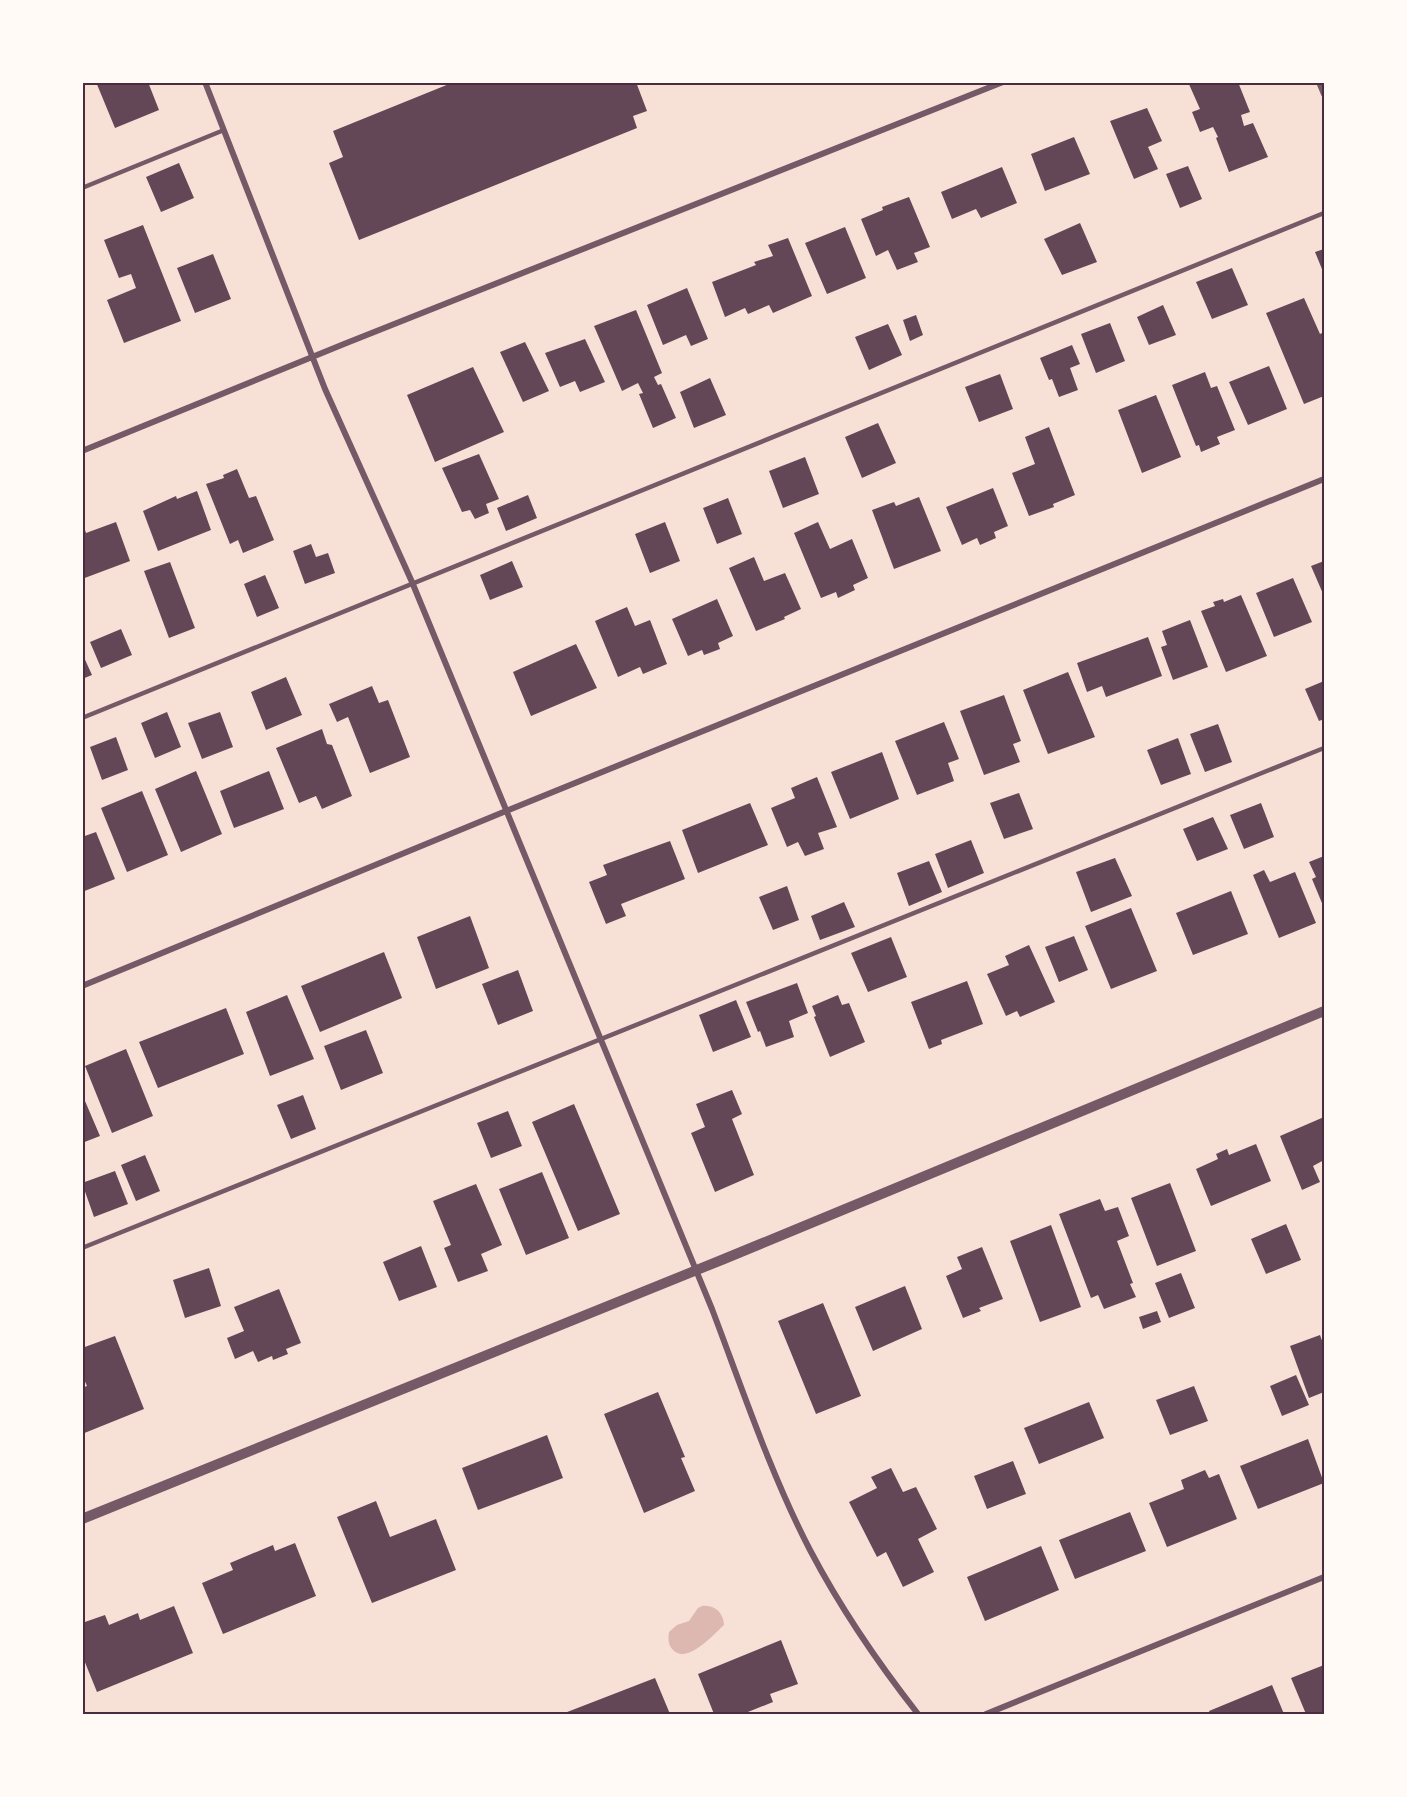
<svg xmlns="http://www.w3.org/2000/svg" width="1407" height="1797" viewBox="0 0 1407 1797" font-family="Mulish,sans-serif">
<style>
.water{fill:#dcb8b0}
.building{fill:#644757}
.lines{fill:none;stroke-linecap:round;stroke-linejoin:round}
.service{stroke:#755966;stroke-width:4.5}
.minor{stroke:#755966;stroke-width:6}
.tertiary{stroke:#755966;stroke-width:10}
.neatline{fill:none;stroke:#4a2c40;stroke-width:2}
</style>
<rect width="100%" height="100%" fill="#f7e1d7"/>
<path class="water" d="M702,1606C714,1604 724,1613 724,1625C714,1634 687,1665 673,1650C668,1645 668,1639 669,1632L677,1625L689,1621L698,1608Z"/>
<path class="building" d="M96,82H148L159,110L115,128Z
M454,82H636L647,111L633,116L637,128L359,240L329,163L343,157L333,131Z
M1188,82H1238L1250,112L1241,115L1244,126L1253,123L1268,157L1229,172L1216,138L1218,137L1213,127L1200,132L1192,112L1200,109Z
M1147,108L1162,141L1148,147L1158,169L1134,179L1110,121Z
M1074,137L1090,174L1045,191L1031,154Z
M179,163L194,198L161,212L146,177Z
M1188,166L1202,199L1180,208L1166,174Z
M1002,167L1017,203L981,218L976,209L952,219L941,192Z
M909,197L930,247L914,253L918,262L897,270L888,250L876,256L861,219L883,210L882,207Z
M1080,223L1097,262L1062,275L1044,239Z
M143,225L181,321L124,343L107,300L136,288L131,274L119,278L104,240Z
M845,227L866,278L827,294L805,243Z
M788,238L812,296L773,313L769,305L748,314L745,308L725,317L712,282L756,265L754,262L773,256L768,245Z
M1324,249V274L1315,252Z
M213,254L231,299L195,313L177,268Z
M1232,268L1248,305L1212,319L1196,282Z
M687,288L708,339L691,346L686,335L663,345L647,305Z
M1304,298L1320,334L1324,332V396L1304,404L1266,313Z
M1163,305L1176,335L1149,345L1137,317Z
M636,310L662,373L654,377L658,385L661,384L676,418L653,428L639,394L643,393L638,383L622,391L594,326Z
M916,315L923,335L910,341L903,320Z
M1110,323L1125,361L1096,373L1081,334Z
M888,324L902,355L869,370L855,337Z
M585,339L605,382L580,392L575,381L560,387L545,353Z
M525,342L549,391L523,402L500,352Z
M1072,345L1080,364L1070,368L1078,390L1059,397L1052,379L1049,380L1040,358Z
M1269,366L1287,409L1248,425L1229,382Z
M473,367L504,432L435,462L407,395Z
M1205,372L1211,388L1217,386L1235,430L1217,437L1220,444L1201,452L1199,445L1196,446L1172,385Z
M1000,374L1013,409L979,422L965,387Z
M710,378L726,415L694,428L680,392Z
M1156,395L1181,457L1142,473L1118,410Z
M878,423L896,463L862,478L845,437Z
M1049,427L1075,495L1053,504L1054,507L1029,516L1012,473L1035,464L1025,437Z
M479,454L499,499L486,504L489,513L475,519L470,510L462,512L442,468Z
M805,457L819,494L783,508L769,471Z
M237,469L249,498L256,496L274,540L243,553L238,540L230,544L206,484L224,478L223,475Z
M993,488L1008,526L994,532L996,538L980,545L977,538L962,545L946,507Z
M197,491L211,530L158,551L143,511L176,496L177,499Z
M528,495L537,518L506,531L497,508Z
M919,497L941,551L894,569L872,510L894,502L896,506Z
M728,498L742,534L717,544L703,508Z
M116,522L130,561L82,579V531L85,530L86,533Z
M665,522L680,561L650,573L635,534Z
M818,522L830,549L852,539L868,578L853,585L855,590L838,598L836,592L821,598L794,533Z
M311,544L316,557L328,553L335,573L305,584L293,551Z
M754,557L764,581L785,573L801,609L784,617L785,619L756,631L729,568Z
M512,561L523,587L490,600L480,575Z
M1324,561V596L1311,566Z
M170,562L195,628L169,638L144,571Z
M265,575L279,608L257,617L244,584Z
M1293,578L1312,622L1274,637L1256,593Z
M1241,595L1267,656L1226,672L1201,611L1215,606L1213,602L1223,599L1224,602Z
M717,599L733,636L718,643L720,649L704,655L702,650L688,656L672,619Z
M627,607L635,626L650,620L667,664L643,674L640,667L618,677L595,621Z
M1190,620L1208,667L1173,680L1161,647L1167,645L1162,631Z
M121,629L132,655L101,668L90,642Z
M1148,637L1162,676L1106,697L1102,686L1087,692L1077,663Z
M576,644L597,688L531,716L513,672Z
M82,653L92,675L82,679Z
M1068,672L1095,737L1048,754L1023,690Z
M286,677L302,715L266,730L251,692Z
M1324,681V719L1319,721L1305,689Z
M372,686L379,703L388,700L410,757L370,773L348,717L337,722L329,704Z
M1004,695L1021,741L1013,744L1020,762L984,775L960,711Z
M167,712L181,747L155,758L141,723Z
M220,712L233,747L202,759L188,723Z
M944,722L959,759L948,763L954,781L917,795L895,741Z
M1218,724L1232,762L1205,772L1190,734Z
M322,729L327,744L332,745L352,796L322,809L316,796L299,803L276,748Z
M116,737L128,770L102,780L90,747Z
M1178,738L1191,774L1161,785L1147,750Z
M882,752L899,799L850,819L831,772Z
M196,771L222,834L181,852L155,789Z
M269,771L284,809L234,828L220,791Z
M817,777L837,827L818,833L824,849L805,856L798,842L787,847L771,808L795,798L791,788Z
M142,791L168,855L127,872L101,808Z
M1019,793L1033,829L1004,839L990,803Z
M750,803L768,845L698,873L682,830Z
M1261,803L1274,837L1244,849L1230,815Z
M1213,817L1228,849L1197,861L1183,829Z
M96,832L115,879L82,892V837Z
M971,840L984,873L948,888L935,854Z
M670,841L685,879L621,904L626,916L606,924L589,882L607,875L603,865Z
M1324,856V908L1312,879L1316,877L1309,862Z
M1115,858L1132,896L1091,912L1076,872Z
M929,861L942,892L909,906L897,873Z
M1264,870L1270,882L1295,872L1316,923L1279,938L1253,875Z
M787,886L799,920L773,930L759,897Z
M1231,891L1248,934L1193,955L1176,913Z
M844,902L855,927L820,940L811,916Z
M1131,908L1157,971L1111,989L1085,926Z
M470,916L489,968L436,989L417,937Z
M1074,936L1088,970L1059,982L1045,947Z
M891,937L907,977L868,992L851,953Z
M1029,945L1055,1002L1020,1017L1017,1011L1006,1016L987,974L1009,965L1005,956Z
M384,952L402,998L320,1032L301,986Z
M518,970L533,1011L498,1025L482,984Z
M967,981L983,1024L941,1040L942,1044L929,1049L911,1002Z
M797,983L808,1013L789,1021L794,1037L766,1047L760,1031L758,1032L746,1002Z
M287,995L314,1059L270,1076L246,1012Z
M838,995L842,1005L849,1003L865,1042L830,1057L814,1017L816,1016L812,1006Z
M736,1000L751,1037L713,1052L699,1015Z
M226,1008L244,1054L158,1088L139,1042Z
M366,1030L383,1073L341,1090L324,1046Z
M126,1049L153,1116L112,1133L85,1066Z
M732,1090L742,1114L732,1119L754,1175L715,1192L691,1133L705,1127L696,1104Z
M82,1094L100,1136L82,1143Z
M303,1095L316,1129L291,1139L277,1105Z
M574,1104L620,1214L578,1231L532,1122Z
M508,1111L522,1146L491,1158L477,1123Z
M1324,1117V1160L1313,1166L1320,1182L1302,1190L1280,1136Z
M1256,1144L1271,1181L1211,1206L1196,1169L1218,1159L1216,1154L1227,1149L1229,1155Z
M145,1155L160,1191L136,1201L121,1165Z
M115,1171L128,1204L94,1217L82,1183Z
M542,1172L569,1238L526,1255L499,1189Z
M1170,1183L1196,1251L1157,1266L1131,1198Z
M476,1184L502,1245L481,1254L488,1271L458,1282L444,1248L451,1245L433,1201Z
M1100,1199L1105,1211L1118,1207L1129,1236L1117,1241L1133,1283L1130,1284L1136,1297L1104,1309L1098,1295L1091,1298L1059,1214Z
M1286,1224L1301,1260L1266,1274L1251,1239Z
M1051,1225L1081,1307L1040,1322L1010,1241Z
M421,1246L437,1287L399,1301L383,1262Z
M982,1247L1003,1299L979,1308L981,1311L963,1318L946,1276L962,1269L957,1257Z
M209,1268L221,1306L185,1318L173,1280Z
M1181,1273L1195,1308L1169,1318L1155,1283Z
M905,1286L922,1329L873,1351L855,1307Z
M279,1289L301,1343L286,1349L288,1354L273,1360L272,1356L258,1362L253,1351L235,1359L227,1338L244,1331L234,1307Z
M823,1303L861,1396L816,1414L778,1321Z
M1157,1311L1161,1322L1143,1329L1139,1317Z
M1320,1335L1324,1346V1392L1309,1398L1290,1346Z
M115,1336L144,1409L82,1434V1388L87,1386L82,1375V1348Z
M1296,1375L1309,1405L1282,1416L1270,1386Z
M1194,1386L1208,1421L1170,1435L1156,1400Z
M658,1392L685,1457L681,1458L695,1491L644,1513L604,1414Z
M1089,1402L1104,1438L1039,1464L1024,1428Z
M547,1435L563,1478L478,1510L462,1468Z
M1308,1439L1324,1483L1258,1509L1240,1466Z
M1013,1461L1026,1494L987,1509L974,1476Z
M891,1468L903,1492L916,1487L937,1529L918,1539L934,1572L903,1587L886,1552L877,1557L849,1502L877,1488L871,1477Z
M1205,1470L1209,1478L1219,1474L1237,1519L1167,1547L1149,1503L1184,1489L1181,1480Z
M376,1501L390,1537L436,1519L456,1570L372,1603L337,1517Z
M1130,1512L1146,1551L1075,1579L1059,1540Z
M295,1543L316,1596L223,1634L202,1583L233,1570L230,1563L273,1545L275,1551Z
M1041,1546L1059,1590L985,1621L967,1577Z
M174,1606L193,1653L97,1692L82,1655V1623L105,1615L109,1625L138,1613L140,1620Z
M781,1640L798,1684L770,1694L773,1702L743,1714H714L698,1674Z
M1324,1665V1714H1306L1291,1678Z
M655,1678L670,1714H562Z
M1272,1685L1284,1714H1210L1209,1711Z"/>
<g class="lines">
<path class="service" d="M82,188L224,130
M82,718L1324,213
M82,1248L1324,748"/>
<path class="minor" d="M205,82L325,389L412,582L712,1309C742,1388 771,1475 810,1550C841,1609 878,1663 918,1714
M1319,82L1324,94
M82,451L344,344L1003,82
M82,986L506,811L1324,479
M986,1714L1324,1577"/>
<path class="tertiary" d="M82,1519L724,1259L1324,1011"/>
</g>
<rect width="1407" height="1797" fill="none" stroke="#fffaf5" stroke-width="168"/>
<rect x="84" y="84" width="1239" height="1629" class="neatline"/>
</svg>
